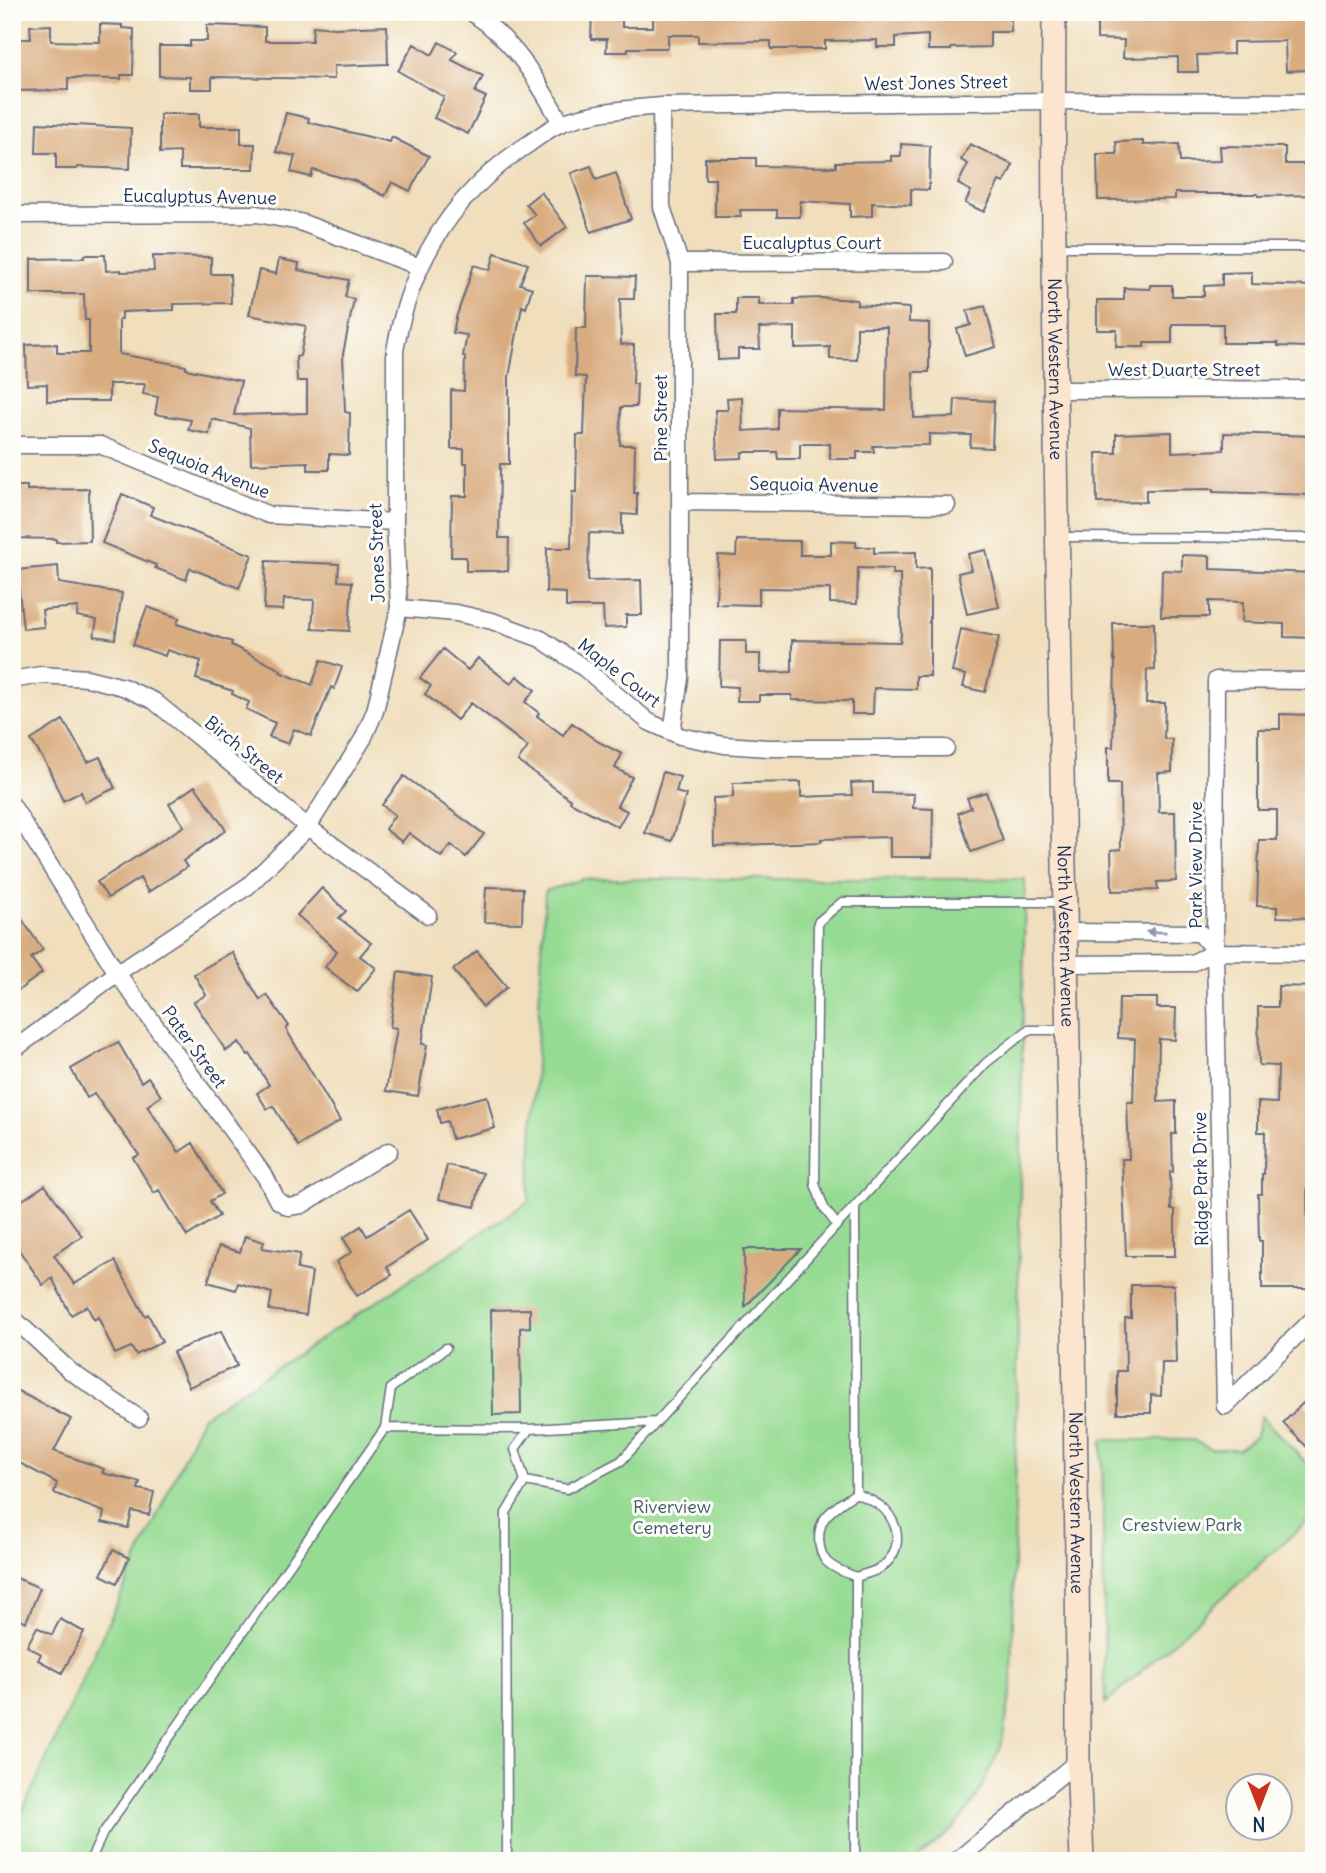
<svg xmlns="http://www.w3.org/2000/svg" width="1326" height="1873" viewBox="0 0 1326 1873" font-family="Delius,sans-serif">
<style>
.green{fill:#96db93;stroke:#588578;stroke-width:2}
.building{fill:#d9ac80}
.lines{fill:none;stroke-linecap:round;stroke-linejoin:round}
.service-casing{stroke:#666c7f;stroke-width:11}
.minor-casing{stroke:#666c7f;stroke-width:19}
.secondary-casing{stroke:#666c7f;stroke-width:26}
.service{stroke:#fff;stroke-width:8}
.minor{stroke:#fff;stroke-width:16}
.secondary{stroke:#fbe5cf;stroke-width:23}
.oneway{fill:#8d97ae}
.labels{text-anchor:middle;stroke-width:6;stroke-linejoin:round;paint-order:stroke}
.street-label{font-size:18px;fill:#1b2f5e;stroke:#fdfcf7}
.park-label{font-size:18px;fill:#3a5a6b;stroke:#fdfcf7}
</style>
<rect width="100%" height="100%" fill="#fdfcf7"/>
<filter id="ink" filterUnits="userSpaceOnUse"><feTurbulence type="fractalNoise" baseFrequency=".0143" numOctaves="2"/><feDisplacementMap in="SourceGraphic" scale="14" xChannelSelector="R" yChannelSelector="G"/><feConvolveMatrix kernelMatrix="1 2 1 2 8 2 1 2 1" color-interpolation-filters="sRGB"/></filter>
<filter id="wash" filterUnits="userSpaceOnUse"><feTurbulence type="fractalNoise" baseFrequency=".00686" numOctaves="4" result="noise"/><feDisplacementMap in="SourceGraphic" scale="28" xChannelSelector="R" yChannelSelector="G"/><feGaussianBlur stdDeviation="1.57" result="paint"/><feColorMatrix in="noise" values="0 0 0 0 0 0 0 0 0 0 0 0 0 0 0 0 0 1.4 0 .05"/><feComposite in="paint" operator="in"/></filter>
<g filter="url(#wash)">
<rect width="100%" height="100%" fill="#f0debc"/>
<path class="green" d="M583,879H1025L1012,1688L1001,1747L976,1799L953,1829L914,1861H12V1824L19,1819L202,1417L529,1201L545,891Z
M1261,1416L1314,1471V1515L1105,1704L1102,1440H1193L1210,1449H1238L1256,1436Z"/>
<g id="blocks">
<path class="building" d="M592,12H622V27H653V12H1011V32H990V47L951,48V50H928V35L896,37V47H877V40L825,41V49H771V41L698,42V35H668V48H628V52H606L607,39H591Z
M1097,12H1314V58H1308L1309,70L1286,71L1285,41L1233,42V54L1197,55L1198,72H1178V57L1123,58L1124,40L1097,39Z
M100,24L122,25V28L134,29L133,75H121V79L68,78V90L12,91V39H31L30,26L51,25V41L100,42Z
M207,25L265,27V41H312L313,26L335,28L387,26L388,64L334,66V79L212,77V89H190V77L159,76V46H190V41H207Z
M439,42L457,52L452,60L483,76L475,92L486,97L468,134L434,118L444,97L398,71L414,44L432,55Z
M286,113L309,118L308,122L390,142L392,137L429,156L410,191L392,182L385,196L355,181L313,170L311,177L291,172L295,156L276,152Z
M160,114H199V127H241V144H255L254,169H180V152L160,153Z
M37,123L131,128L130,169L77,167V169H56V153H36Z
M1143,141V145L1179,144L1180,162L1221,161L1220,146L1285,147V164H1314V195L1258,196V194H1206V193H1175V199L1098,200L1097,154H1117L1116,142Z
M901,144L930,146L929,190L911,189V205L872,203V216L850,217V204L800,201V217H777V210H740L741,217H715V179H705V158H756V166L836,167V162L891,161V156H901Z
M970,144L1013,165L1004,183L999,181L984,212L965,203L971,191L958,184L968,164L961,160Z
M591,166L596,180L616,173L631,219L591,232L571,173Z
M541,192L567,227L541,246L524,223L535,215L526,204Z
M495,253L528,264L520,284L532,288L526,308L522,306L509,377V464H500L499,538H509L508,571H466V557H451L452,496H467V463H464V449H451V390L464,391L465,357L463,356L467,335L453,333L456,318L474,265L490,270Z
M84,255H105L106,271L121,270V272L154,271L153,256L211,257V274H230L231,303L174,304V310L122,312V319H119V354L186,366V369L241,381L234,415L307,413V381H297L296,357L300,356L306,326L249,315L259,270L276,274L279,259L299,263L298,270L349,280L345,297L354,299L343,354L345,412L350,413L349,455L329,454V470H308V462L251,464L250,428L212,419L209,434L188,430L191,420L155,414L158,397L143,394L145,384H109V401H47V384L27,385L26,345L57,344V353H89V320H85L84,294H31V259L84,258Z
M1252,272V284L1314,286V343H1307V347L1278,346V343H1223V324H1172V343H1144V347H1116L1117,330H1097V300H1124V288L1150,289V285H1172V296H1204V286L1222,285V273Z
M587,276H605L607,278L606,276L635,277L634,299H620L621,344L634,345L633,384H637L636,407H621L620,445H635L634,493H637V515L622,514V534L589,533L588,581L641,580L642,615H626V627L604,628L603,607H566V593L546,592L547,548H571L572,492H576L577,435H584L586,377L575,376L576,328H586Z
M736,298H759V305H794V299L822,298L857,300V305L909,308V322L929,323V372H913L914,418L954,417L955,399L994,401L992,448L970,447L971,435L929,434V445L873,446L874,452H857V459H830V444H800V459H778L777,452H742V458L717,459L715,410H728L727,398L742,397L743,431L777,429V408L886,410L887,327H857V360L830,359V347L795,348V327L759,328L760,349H738V359L718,360L717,314H736Z
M985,306L996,347L965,356L957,329L971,325L967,311Z
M1172,432V452L1224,450V433L1314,436V495L1213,492V489L1146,490V502L1097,503L1096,453H1116V434Z
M12,486H27V490L89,489L90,541L56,542V539L12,538Z
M122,494L153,507L150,515L252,555L239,588L190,568L186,580L155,568L156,565L102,543Z
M737,540L800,541V555H831V541L856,542V547H874V553L916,552V569L930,568V622H928L930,623V676H916V689L874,688L873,714H852V701L792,700V695H759V701H737L738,687L719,686L720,641H746V654H760V673L792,672V640L900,642L901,635L900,574H893V569L858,568L857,604L830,603V589L759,588V605L716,604L718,555L736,556Z
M986,550L999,607L967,614L958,573L971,570L968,554Z
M1182,555L1210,556V569L1314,573V638L1284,637V624L1242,622L1243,602L1209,601V617H1161L1162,570L1182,571Z
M266,561L339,564L338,581L352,582L349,631L312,629L314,600L284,599L283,610L264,609Z
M58,566L59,583L122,593L115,639L94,636L97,620L77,616L78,607L42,610L44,627L23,629L17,570Z
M147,607L179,618L177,624L232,642L231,645L281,670L280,672L312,685L321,660L342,667L334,689L331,687L311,736L294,729L288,744L269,737L275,723L246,709L249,702L232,694L233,691L196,679L201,661L167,650L165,656L133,645Z
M1113,623H1154L1155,670H1147L1146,703H1165L1164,739H1172V772L1158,773L1159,812H1175L1176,881L1157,882L1158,890L1112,891L1111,850L1121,849L1120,784H1108V747H1113L1115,660H1114Z
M961,629L999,637L985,692L963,687L966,675L952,672Z
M443,649L468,670L478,658L511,684L517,676L535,690L525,702L539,713L537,716L563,735L572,723L597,741L622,754L615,768L632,777L617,806L627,811L618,827L570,802L571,800L518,761L528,747L471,703L457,720L425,694L431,686L420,678Z
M1280,714L1314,715L1311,875H1314V918L1277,917V907L1257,906L1259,840H1277V810H1258V729H1280Z
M63,720L88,762L100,757L115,788L85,802L81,792L63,801L47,765L31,740Z
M663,772L680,777L676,792L686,795L672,841L645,833Z
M404,776L484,834L466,857L451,845L441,857L409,833L402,842L385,829L395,815L382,805Z
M801,782V797L852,795L851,783L873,782V793L914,794L913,808L933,809L932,857H890V837L821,839V842L714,846L713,798L733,797V783Z
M195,786L226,830L183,861L187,867L148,892L140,878L108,898L97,882L184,826L169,804Z
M986,792L1003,841L971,852L958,813L971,808L967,798Z
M486,887L523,888L522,923L484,922Z
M322,888L346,911L339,918L371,943L360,956L376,968L357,992L325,967L337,951L297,915Z
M12,905L43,950L31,958L42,973L12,995Z
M477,951L507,987L483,1007L453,970Z
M232,952L260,1000L267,995L289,1026L286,1029L340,1121L298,1146L273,1106L267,1109L257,1093L269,1085L250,1054L248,1055L239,1042L226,1051L194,1002L206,995L194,974Z
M398,972L432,977L422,1044L427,1045L418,1096L386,1091L397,1028L390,1027Z
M1278,986L1314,987L1313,1188H1307L1308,1249H1312L1311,1289H1262V1241H1259L1258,1194H1262V1174H1264L1265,1132H1258V1102L1277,1103L1278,1066L1259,1065L1258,1007H1278Z
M1119,998H1157V1008H1176L1175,1040L1159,1039L1158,1102L1176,1101V1134H1172L1173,1172H1170L1171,1210H1175V1256H1126L1122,1159H1129L1127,1102H1133L1135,1039L1118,1038Z
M118,1042L141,1082L148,1077L161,1096L147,1106L179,1152L193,1143L222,1194L210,1201L219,1216L187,1236L159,1190L154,1193L133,1158L139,1155L94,1094L87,1098L71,1069Z
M487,1096L495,1128L452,1139L447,1121L440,1123L437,1109Z
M447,1165L483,1173L475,1207L439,1199Z
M45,1185L82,1236L54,1255L74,1284L115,1261L145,1316L148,1314L162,1342L136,1355L131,1347L115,1354L98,1317L94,1320L87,1306L71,1315L52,1278L43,1285L12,1240V1207Z
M409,1210L428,1240L387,1267L392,1275L357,1296L336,1262L352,1252L343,1238L361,1226L367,1236Z
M245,1236L264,1242L262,1248L300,1254L297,1269L312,1272L306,1315L269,1310L272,1293L238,1283L236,1290L208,1282L219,1246L240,1252Z
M744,1249H801L745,1307Z
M1131,1285H1174L1176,1363H1162L1161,1396L1151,1395V1413H1117V1371H1126L1125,1318H1131Z
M530,1309V1327L520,1328L521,1414L493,1415L491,1310Z
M221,1331L237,1366L189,1387L173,1352Z
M12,1388L71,1419L54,1451L104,1469L102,1473L140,1482L138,1489L154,1492L149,1515L132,1511L128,1528L102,1522L104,1512L54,1493L57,1483L12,1459Z
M1303,1403L1314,1414V1454L1283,1423Z
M113,1550L129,1558L117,1583L101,1575Z
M12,1576L40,1588L26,1622L12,1616Z
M60,1619L84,1632L62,1673L38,1660L41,1654L27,1646L37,1627L52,1635Z"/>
</g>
</g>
<g filter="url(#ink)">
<use href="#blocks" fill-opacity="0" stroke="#666c7f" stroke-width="2"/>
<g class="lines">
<g class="service-casing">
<path id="service" d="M1058,247H1314
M1060,537L1314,538
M855,1206L856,1493
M837,1225L824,1208L815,1184L818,922L842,902H1062
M657,1422L529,1429L515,1449L525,1481L567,1489L621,1461L837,1225L855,1206L986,1063L1028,1030H1064
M385,1428L391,1388L446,1348
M856,1493C865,1498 878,1502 885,1510C901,1528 902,1551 882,1567C875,1572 864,1574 856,1577C847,1573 833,1569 826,1561C817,1549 817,1529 825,1518C833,1507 846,1500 856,1493Z
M90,1861L103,1833L385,1428L529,1429
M507,1861L506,1513L525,1481
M855,1861L856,1577"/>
</g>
<g class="minor-casing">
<path id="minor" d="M471,12C514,40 537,79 561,123
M661,106L662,207L680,263V678L672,732
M12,215L257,214L300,222L420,267
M680,263L944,262
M1055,390L1314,389
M12,445H100L269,515L395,522
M681,502L947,505
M399,608L456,613L492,621L541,639L584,668L649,722L680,736L724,745L768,748H946
M12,680L41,675L87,678L123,687L154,701L308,827L428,915
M12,805L117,973L266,1178L277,1200L288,1207L302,1205L389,1151
M1065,932L1200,933L1215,952
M1066,964L1192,963L1215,952L1314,953
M12,1051L117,973L248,886L308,827L363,739L375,711L399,608L395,522V351C410,262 454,192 530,143C540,136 551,127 562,123C593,111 629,109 661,106L1054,101L1314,102
M12,1317L70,1371L139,1418
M1225,1406L1215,952L1216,680L1314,681
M1225,1406L1314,1318
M956,1861L1078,1761"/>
</g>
<g class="secondary-casing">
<g id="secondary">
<path id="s1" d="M1054,12C1050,595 1078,1178 1078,1761L1082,1861"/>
</g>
</g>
<use href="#service" class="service"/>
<use href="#minor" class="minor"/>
<use href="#secondary" class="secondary"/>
</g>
<defs><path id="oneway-solid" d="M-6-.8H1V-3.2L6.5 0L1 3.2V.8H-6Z" transform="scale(1.75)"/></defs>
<use class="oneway" href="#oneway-solid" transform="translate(1156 932) rotate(-179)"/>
</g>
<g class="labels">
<g class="street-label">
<text transform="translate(936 83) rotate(-1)" y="6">West Jones Street</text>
<text transform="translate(200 197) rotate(1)" y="6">Eucalyptus Avenue</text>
<text x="812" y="249">Eucalyptus Court</text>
<text dy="6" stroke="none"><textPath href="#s1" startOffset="357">North Western Avenue</textPath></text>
<text x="1184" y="376">West Duarte Street</text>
<text transform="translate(661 418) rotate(-90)" y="6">Pine Street</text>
<text transform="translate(209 469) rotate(22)" y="6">Sequoia Avenue</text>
<text transform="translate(814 485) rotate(1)" y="6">Sequoia Avenue</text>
<text transform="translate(377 553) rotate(-92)" y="6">Jones Street</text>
<text transform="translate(619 673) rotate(38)" y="6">Maple Court</text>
<text transform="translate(244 750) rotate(39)" y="6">Birch Street</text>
<text transform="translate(1196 865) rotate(-90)" y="6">Park View Drive</text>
<text dy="6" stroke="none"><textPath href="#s1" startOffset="924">North Western Avenue</textPath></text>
<text transform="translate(194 1047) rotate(54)" y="6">Pater Street</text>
<text transform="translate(1201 1179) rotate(-91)" y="6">Ridge Park Drive</text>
<text dy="6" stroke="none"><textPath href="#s1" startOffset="1491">North Western Avenue</textPath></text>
</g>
<g class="park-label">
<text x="672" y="1513">Riverview<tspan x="672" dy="21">Cemetery</tspan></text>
<text x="1182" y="1531">Crestview Park</text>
</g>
</g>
<rect width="1326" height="1873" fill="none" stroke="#fdfcf7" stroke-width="42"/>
<g transform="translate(1259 1807) rotate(180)"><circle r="33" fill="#fdfcf7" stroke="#a3aaba" stroke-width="2"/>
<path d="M0-5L12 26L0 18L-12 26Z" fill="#c8321e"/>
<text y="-10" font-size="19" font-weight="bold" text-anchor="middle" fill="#1b2f5e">N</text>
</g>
</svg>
